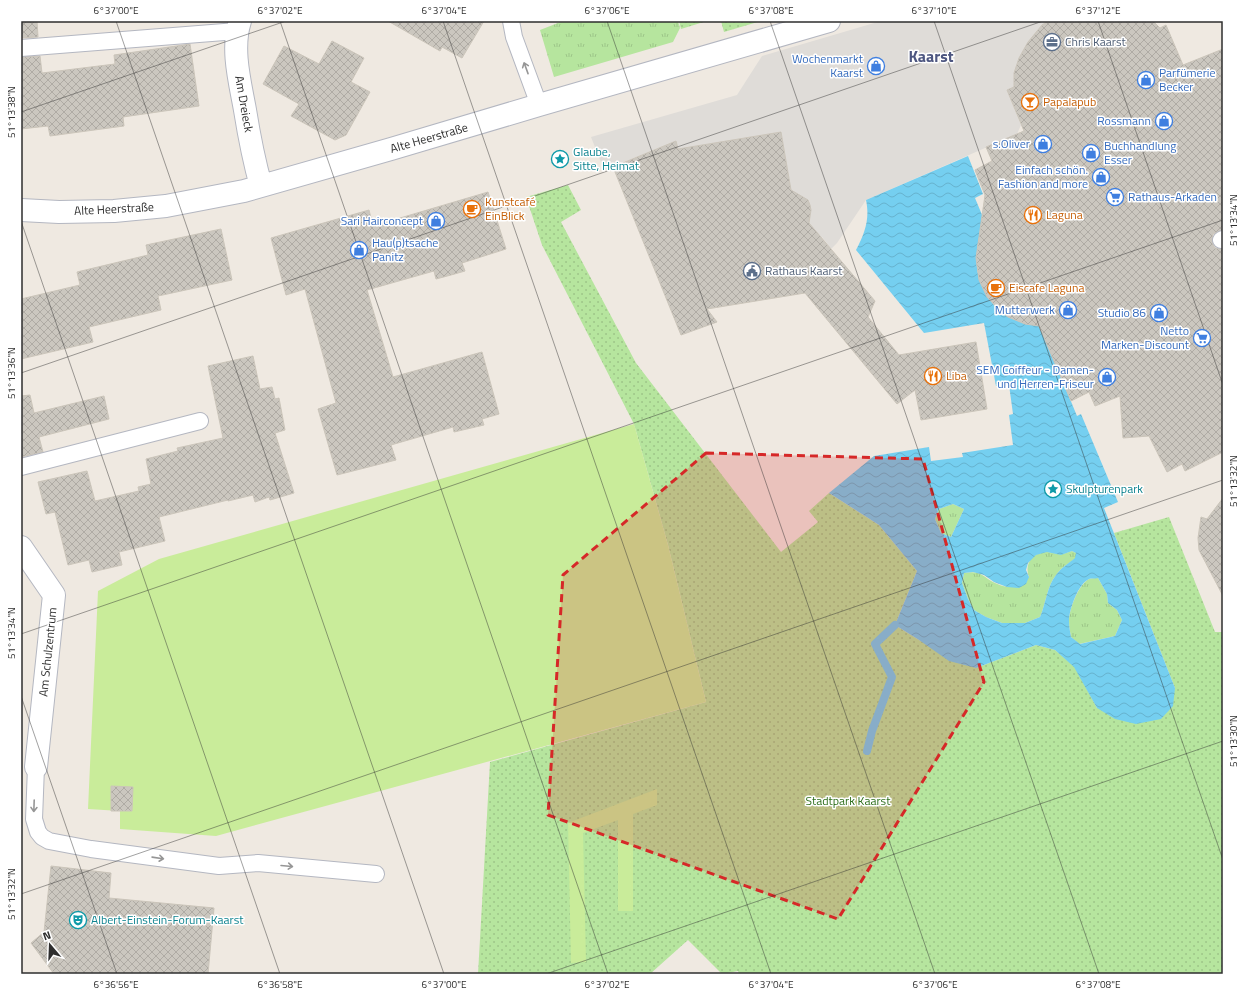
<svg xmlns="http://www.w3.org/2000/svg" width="1244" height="995" viewBox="0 0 1244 995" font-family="'Titillium Web',sans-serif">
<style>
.grass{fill:url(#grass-tufts)}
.park{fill:url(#park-dots)}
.pitch{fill:#c9ec9a}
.plaza{fill:#dfdcd8}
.water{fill:url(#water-waves);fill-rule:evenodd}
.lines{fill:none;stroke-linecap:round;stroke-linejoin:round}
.stream{stroke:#75cff0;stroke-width:8}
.building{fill:url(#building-cross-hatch);stroke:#cbc5ba}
.service-casing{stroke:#b4b7c1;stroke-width:18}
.minor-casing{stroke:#b4b7c1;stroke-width:24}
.service{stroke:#fff;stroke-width:16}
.minor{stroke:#fff;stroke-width:22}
.oneway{stroke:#969696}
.marked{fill:#d62828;fill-opacity:0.2;stroke:#d62828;stroke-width:3;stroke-dasharray:8 5;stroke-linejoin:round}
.ticks{fill:none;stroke:#2e2e2e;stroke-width:1;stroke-opacity:0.45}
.labels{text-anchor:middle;stroke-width:3;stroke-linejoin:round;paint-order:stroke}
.service-label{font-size:12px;fill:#4e5e75;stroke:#fff;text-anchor:start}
.shop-label{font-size:12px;fill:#366cbe;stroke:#fff;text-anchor:end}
.food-label{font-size:12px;fill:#c56008;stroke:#fff;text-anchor:start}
.street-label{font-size:12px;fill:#2e2e2e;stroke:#fff}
.culture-label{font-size:12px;fill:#0d838f;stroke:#fff;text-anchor:start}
.park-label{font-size:12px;fill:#2c6e1b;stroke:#fff}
.district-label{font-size:16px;font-weight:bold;fill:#4d5680;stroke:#fff}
.neatline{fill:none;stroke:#2e2e2e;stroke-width:1.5}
.ticks-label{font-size:10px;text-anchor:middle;fill:#2e2e2e}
</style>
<defs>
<pattern id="grass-tufts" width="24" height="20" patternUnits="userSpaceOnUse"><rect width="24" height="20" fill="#b6e59e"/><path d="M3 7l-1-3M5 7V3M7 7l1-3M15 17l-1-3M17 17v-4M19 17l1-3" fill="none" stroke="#9dc588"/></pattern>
<pattern id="park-dots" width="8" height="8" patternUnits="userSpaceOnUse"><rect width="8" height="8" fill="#b6e59e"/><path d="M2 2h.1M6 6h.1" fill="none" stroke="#9dc588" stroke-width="1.8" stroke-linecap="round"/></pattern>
<pattern id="water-waves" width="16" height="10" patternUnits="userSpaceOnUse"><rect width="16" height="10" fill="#75cff0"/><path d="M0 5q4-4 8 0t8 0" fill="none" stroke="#66b2ce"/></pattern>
<pattern id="building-cross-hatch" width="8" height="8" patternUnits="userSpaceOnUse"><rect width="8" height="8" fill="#cbc7bf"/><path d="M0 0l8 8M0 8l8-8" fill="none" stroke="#afaba4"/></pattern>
</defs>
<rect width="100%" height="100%" fill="#efe9e1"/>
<path class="grass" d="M563,21H678L680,28L673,42L554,77L540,30Z
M953,504L964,509L951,537L941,533L935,519L939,509Z
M1072,551L1076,553V558C1069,563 1061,568 1056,575C1047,586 1046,603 1040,617L1025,623H1002L986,617L974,610L968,599L962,583L964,573C982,570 981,576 995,583C999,585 1003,586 1007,587L1029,577C1024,564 1032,552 1047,552C1052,552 1056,554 1060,554C1064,554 1068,552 1072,551Z
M1098,578L1107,594L1108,603L1117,610L1122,620L1115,636L1079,644L1071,637C1070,632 1069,626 1069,621C1069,610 1078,585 1089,579C1091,578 1095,578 1098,578Z"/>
<path class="park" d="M679,21H707L681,29Z
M721,21H761L724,32Z
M568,185L581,210L561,222L636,363L781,552L818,522L809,511L829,493L879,525L917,571L895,625L919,640L976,668L1036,645L1055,650L1075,667L1097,708L1175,688L1114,533L1169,517L1215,632H1223V974H739L738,971L722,974L688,940L650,974H478L490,762L706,702L668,545L634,424L542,245L526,197Z"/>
<path class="pitch" d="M634,424L668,545L706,702L216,836L120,829V811L88,809L98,591L159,559Z
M657,789V805L633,814V911H618V820L583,833L586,962L571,963L568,823Z"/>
<path class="plaza" d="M881,21H1048L1042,25L1028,42L1019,58L1014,87L1007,90L1021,125L1017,134L866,200L837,243L831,249L822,237L815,242L808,222L811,214L810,205L807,200L792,195L781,132L678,149L676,141L604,170L591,137L737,95L762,56Z"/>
<path class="water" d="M968,156L983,194L975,198L1000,258L978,243C974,268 978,286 995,306C999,310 1003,315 1009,317C1018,322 1029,323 1039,324L1077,416L1081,414L1118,502L1104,508L1175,688L1173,706L1161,719L1136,724L1115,719L1097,708L1074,667L1055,650L1036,645L976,668L949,661L919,640L895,625L917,571L879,525L829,493L874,456L929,447L931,461L963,457L962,453L1013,445L1009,415L1013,414L1009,385L996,386L984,323L924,333L856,250C865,233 870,219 866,200ZM953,504L964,509L951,537L941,533L935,519L939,509ZM1072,551L1076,553L1075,558C1069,563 1061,568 1056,575C1047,586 1046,603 1040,617L1025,623H1002L986,617L974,610L968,599L962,583L964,573L973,572L984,575L994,582L1007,587L1019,588L1026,584L1029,577L1026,570L1028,563L1036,555L1047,552L1061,555ZM1098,578L1107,594L1108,603L1117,610L1122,620L1115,636L1080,644L1071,637C1070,632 1069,626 1069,621C1069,610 1078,584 1089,579C1091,578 1095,579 1098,578Z"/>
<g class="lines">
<path class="stream" d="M867,751L872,731L892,677L875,644L895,625"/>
</g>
<path class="building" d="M21,21H37L38,37L21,38Z
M388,21H484L462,58L442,47L440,51Z
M1048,21H1153L1160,28L1166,25L1183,65L1223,49V230L1217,232L1213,234L1212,240L1213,245L1215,248L1220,249H1223V452L1185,471L1182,464L1167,472L1149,436L1123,438L1120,396L1095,406L1089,392L1071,401L1039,326L1025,324L1008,317L1001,312L987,297L979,280L976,258L985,195L975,170L992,161L986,147L1024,131L1007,90L1014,87V73L1019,58L1028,42L1042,25Z
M332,41L364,58L351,82L370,92L346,135L335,140L291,116L299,104L263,84L284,46L319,64Z
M190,44L199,106L123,117L124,126L72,133L50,136L48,126L21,129V57L40,56L42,73L115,64L114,55Z
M781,132L791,190L808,200L810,205L811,210L809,223L875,301L868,317L899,355L976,342L987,409L921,420L915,390L897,404L805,293L707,309L717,322L681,335L613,167L676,141L678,149Z
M488,192L506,249L462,263L465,271L451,275L436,279L434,271L367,290L393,377L482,352L499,414L482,419L484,425L454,432L453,427L391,445L396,460L337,475L318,409L336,403L305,289L286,295L271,238L369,210L373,226Z
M221,229L232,280L158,296L161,310L89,327L93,342L21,359V299L80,285L77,272L148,255L146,245Z
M253,356L260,389L272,387L275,399L279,398L285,430L275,433L294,493L270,500L269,497L255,502L253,495L228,501V500L159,517L165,541L119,552L122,565L92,572L89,560L68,565L55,512L46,514L38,482L87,471L95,501L139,491L138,487L151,484L146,459L178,451L177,448L223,438L208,366Z
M30,395L34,413L104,396L109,419L39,437L43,452L21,457V396Z
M1223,498V596L1199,550L1198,538L1201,517L1207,519Z
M111,786L133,787L132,811H111Z
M51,866L111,873L109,898L214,908L208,974H54L31,943L44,932Z"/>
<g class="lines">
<g class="service-casing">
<path id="service" d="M511,21L514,37L539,105
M21,48L237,31
M1221,240L1223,239
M21,467L200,421
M36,767L34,819L38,832L42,837L49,841L91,849L219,866L258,863L376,874"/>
</g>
<g class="minor-casing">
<path id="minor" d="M240,21C231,49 240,82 245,110C249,135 254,161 261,186
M21,210L59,212L114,211L166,206L244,191L391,149L539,105L829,21
M21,547L54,595L36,767"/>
</g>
<use href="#service" class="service"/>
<use href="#minor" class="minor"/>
</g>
<defs><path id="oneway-shaft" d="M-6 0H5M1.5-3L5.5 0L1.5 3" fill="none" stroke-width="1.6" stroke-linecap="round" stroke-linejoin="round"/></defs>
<g class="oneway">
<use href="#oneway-shaft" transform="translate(526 68) rotate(-110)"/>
<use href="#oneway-shaft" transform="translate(34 806) rotate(92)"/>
<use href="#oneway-shaft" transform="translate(158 858) rotate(8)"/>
<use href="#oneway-shaft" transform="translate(287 866) rotate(5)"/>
</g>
<path class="marked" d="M706,453L923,459L984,682L838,919L548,815L563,575Z"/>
<path class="ticks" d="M116,21L444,974M280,21L608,974M443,21L771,974M607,21L935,974M770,21L1099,974M934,21L1223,860M1098,21L1223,385M21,112L286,21M21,221L280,974M21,373L1043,21M21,634L1223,220M21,696L117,974M21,894L1223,480M546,974L1223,741"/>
<defs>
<g id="office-ring" transform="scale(0.9)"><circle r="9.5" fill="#fff" stroke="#5c6f8a" stroke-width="1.5"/><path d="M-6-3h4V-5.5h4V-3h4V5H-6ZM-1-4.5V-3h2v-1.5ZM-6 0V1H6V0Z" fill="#5c6f8a"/></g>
<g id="shop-ring" transform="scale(0.9)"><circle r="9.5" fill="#fff" stroke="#3f7fe0" stroke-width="1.5"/><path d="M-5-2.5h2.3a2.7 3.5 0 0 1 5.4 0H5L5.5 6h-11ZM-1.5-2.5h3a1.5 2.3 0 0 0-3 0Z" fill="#3f7fe0"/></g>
<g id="bar-ring" transform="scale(0.9)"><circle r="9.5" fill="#fff" stroke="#e8710a" stroke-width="1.5"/><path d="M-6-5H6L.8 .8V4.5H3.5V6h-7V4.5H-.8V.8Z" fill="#e8710a"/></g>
<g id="sight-ring" transform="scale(0.9)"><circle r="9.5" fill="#fff" stroke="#0f9aa8" stroke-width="1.5"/><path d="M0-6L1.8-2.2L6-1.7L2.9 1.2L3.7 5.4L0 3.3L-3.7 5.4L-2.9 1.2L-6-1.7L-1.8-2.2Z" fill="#0f9aa8"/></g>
<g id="supermarket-ring" transform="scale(0.9)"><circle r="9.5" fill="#fff" stroke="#3f7fe0" stroke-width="1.5"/><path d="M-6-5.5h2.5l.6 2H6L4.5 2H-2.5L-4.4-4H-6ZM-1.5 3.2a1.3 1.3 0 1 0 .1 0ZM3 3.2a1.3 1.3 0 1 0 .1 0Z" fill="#3f7fe0"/></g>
<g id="cafe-ring" transform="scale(0.9)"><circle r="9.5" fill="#fff" stroke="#e8710a" stroke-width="1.5"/><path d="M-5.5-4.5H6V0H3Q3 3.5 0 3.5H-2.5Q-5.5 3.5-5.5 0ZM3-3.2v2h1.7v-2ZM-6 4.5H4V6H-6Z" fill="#e8710a"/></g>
<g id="restaurant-ring" transform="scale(0.9)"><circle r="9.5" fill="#fff" stroke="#e8710a" stroke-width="1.5"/><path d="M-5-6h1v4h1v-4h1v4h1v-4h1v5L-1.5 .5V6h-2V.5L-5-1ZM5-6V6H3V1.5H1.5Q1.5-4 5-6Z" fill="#e8710a"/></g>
<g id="civic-ring" transform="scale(0.9)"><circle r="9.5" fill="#fff" stroke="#5c6f8a" stroke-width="1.5"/><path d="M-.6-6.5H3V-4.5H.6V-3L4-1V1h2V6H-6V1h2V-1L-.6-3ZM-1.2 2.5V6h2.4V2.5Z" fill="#5c6f8a"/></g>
<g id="theatre-ring" transform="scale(0.9)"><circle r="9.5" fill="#fff" stroke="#0f9aa8" stroke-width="1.5"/><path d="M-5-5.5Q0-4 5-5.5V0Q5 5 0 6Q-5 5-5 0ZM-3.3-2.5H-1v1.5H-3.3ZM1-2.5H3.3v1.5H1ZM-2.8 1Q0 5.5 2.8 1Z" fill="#0f9aa8"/></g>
</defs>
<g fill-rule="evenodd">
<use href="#office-ring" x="1052" y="42"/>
<use href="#shop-ring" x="876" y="66"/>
<use href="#shop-ring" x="1146" y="80"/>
<use href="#bar-ring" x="1030" y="102"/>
<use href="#shop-ring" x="1164" y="121"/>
<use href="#shop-ring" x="1043" y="144"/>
<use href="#shop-ring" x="1091" y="153"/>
<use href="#sight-ring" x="560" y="159"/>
<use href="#shop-ring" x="1101" y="177"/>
<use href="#supermarket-ring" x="1115" y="197"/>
<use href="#cafe-ring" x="472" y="209"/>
<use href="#restaurant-ring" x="1033" y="215"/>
<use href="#shop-ring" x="436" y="221"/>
<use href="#shop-ring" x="359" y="250"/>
<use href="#civic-ring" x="752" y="271"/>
<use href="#cafe-ring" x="996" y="288"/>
<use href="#shop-ring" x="1068" y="310"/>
<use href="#shop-ring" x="1159" y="313"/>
<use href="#supermarket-ring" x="1202" y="338"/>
<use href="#restaurant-ring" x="933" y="376"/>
<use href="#shop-ring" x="1107" y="377"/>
<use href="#sight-ring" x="1053" y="489"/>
<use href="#theatre-ring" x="78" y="920"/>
</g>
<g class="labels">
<g class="service-label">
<text x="1065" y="46">Chris Kaarst</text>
<text x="765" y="275">Rathaus Kaarst</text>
</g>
<g class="shop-label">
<text x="863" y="63">Wochenmarkt<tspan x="863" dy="14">Kaarst</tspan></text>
<text x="1159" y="77" text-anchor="start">Parfümerie<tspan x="1159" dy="14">Becker</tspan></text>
<text x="1151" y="125">Rossmann</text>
<text x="1030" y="148">s.Oliver</text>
<text x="1104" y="150" text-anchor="start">Buchhandlung<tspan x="1104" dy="14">Esser</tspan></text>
<text x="1088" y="174">Einfach schön.<tspan x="1088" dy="14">Fashion and more</tspan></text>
<text x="1128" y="201" text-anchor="start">Rathaus-Arkaden</text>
<text x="423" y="225">Sari Hairconcept</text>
<text x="372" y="247" text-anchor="start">Hau(p)tsache<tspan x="372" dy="14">Panitz</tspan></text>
<text x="1055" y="314">Mutterwerk</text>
<text x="1146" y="317">Studio 86</text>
<text x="1189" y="335">Netto<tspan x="1189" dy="14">Marken-Discount</tspan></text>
<text x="1094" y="374">SEM Coiffeur - Damen-<tspan x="1094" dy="14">und Herren-Friseur</tspan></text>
</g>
<g class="food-label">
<text x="1043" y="106">Papalapub</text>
<text x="485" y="206">Kunstcafé<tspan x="485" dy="14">EinBlick</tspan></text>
<text x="1046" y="219">Laguna</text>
<text x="1009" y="292">Eiscafe Laguna</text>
<text x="946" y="380">Liba</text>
</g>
<g class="street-label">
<text transform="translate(244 104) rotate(80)" y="4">Am Dreieck</text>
<text transform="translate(429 138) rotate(-16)" y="4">Alte Heerstraße</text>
<text transform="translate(114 209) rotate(-3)" y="4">Alte Heerstraße</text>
<text transform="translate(48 652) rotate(-84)" y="4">Am Schulzentrum</text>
</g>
<g class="culture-label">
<text x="573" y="156">Glaube,<tspan x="573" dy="14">Sitte, Heimat</tspan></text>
<text x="1066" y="493">Skulpturenpark</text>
<text x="91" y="924">Albert-Einstein-Forum-Kaarst</text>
</g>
<g class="park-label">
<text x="848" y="805">Stadtpark Kaarst</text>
</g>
<g class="district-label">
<text x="931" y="62">Kaarst</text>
</g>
</g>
<rect width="1244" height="995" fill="none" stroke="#ffffff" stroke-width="44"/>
<g transform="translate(50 945) rotate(341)" stroke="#ffffff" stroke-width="3" paint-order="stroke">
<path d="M0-3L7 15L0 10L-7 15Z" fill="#2e2e2e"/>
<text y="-6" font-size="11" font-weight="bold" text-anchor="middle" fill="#2e2e2e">N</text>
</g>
<rect x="22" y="22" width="1200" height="951" class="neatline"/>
<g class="ticks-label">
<text x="116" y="14">6°37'00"E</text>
<text x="280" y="14">6°37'02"E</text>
<text x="444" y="14">6°37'04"E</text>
<text x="607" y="14">6°37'06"E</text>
<text x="771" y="14">6°37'08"E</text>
<text x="934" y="14">6°37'10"E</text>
<text x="1098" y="14">6°37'12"E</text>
<text transform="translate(11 112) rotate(-90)" y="4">51°13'38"N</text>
<text transform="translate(1233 220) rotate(-90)" y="4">51°13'34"N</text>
<text transform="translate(11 373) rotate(-90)" y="4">51°13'36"N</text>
<text transform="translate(1233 481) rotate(-90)" y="4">51°13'32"N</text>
<text transform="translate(11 633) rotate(-90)" y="4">51°13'34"N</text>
<text transform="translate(1233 741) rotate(-90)" y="4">51°13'30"N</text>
<text transform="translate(11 894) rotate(-90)" y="4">51°13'32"N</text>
<text x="116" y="988">6°36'56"E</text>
<text x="280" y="988">6°36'58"E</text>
<text x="444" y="988">6°37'00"E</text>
<text x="607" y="988">6°37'02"E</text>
<text x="771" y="988">6°37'04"E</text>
<text x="935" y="988">6°37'06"E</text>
<text x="1098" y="988">6°37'08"E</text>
</g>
</svg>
